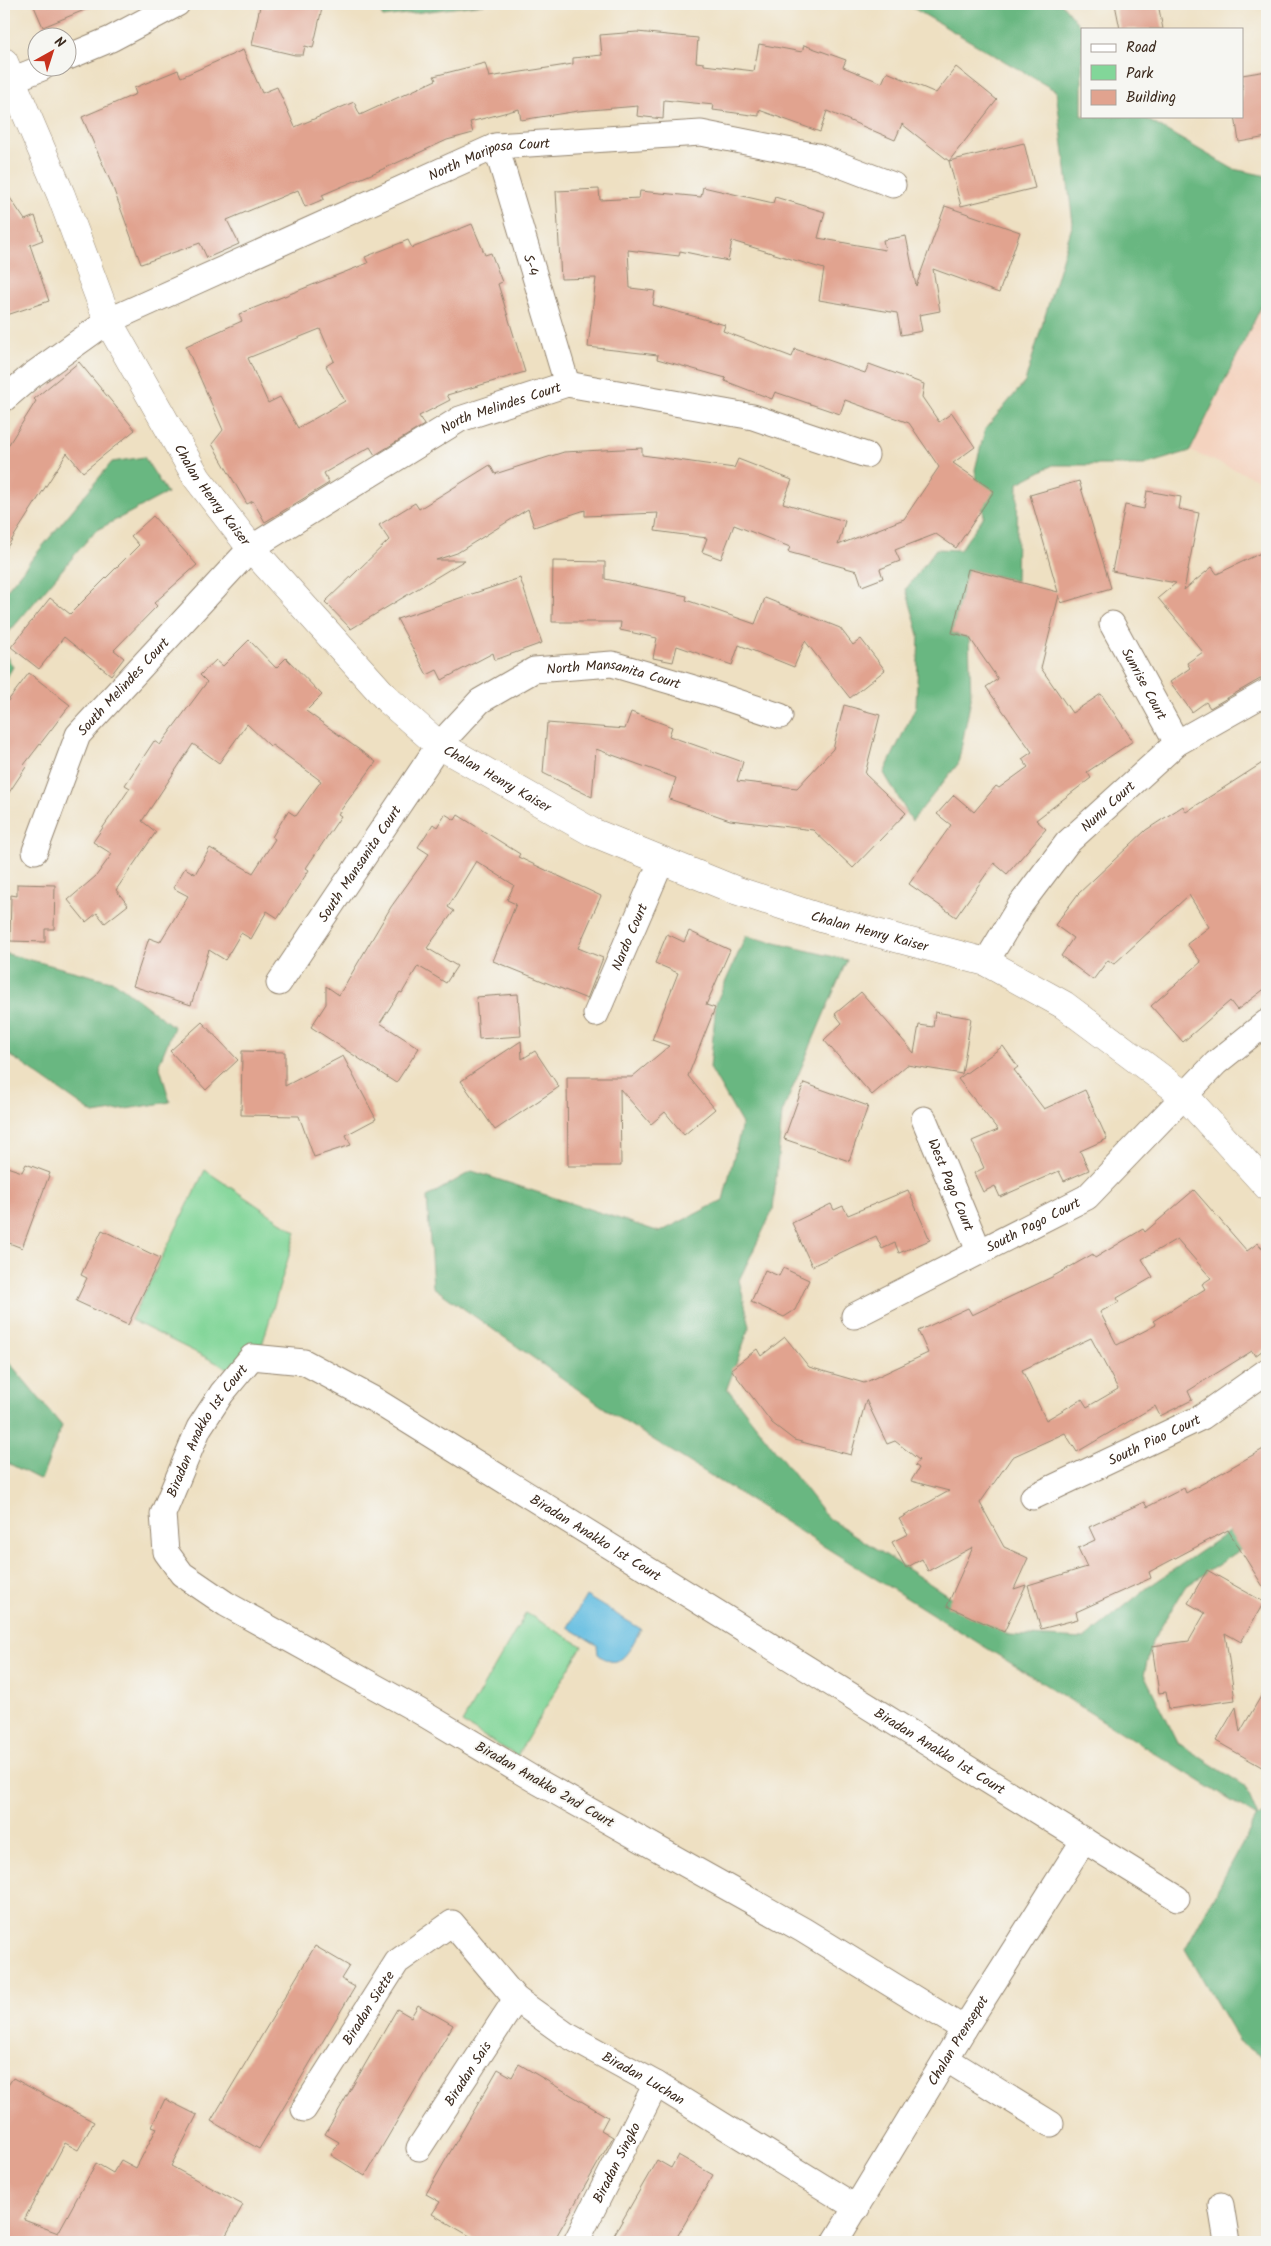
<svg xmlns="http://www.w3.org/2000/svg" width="1271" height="2246" viewBox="0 0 1271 2246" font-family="Kalam,sans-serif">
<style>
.built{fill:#f4d3bf}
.green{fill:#82d699;stroke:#5e805c}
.forest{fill:#69b781;stroke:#527050}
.water{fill:#63bde1;stroke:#4f7480}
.building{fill:#e1a38f;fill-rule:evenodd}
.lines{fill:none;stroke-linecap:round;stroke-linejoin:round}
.minor-casing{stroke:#948570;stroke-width:27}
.tertiary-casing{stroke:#948570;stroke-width:29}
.minor{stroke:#fff;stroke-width:25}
.tertiary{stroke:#fff;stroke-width:28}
.labels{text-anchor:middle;stroke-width:4;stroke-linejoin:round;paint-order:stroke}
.street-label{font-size:14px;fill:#3b2a1e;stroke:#f6f6f2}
</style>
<rect width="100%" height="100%" fill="#f6f6f2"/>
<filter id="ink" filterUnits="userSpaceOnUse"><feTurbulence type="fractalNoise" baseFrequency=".02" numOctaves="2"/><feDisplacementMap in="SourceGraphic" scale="10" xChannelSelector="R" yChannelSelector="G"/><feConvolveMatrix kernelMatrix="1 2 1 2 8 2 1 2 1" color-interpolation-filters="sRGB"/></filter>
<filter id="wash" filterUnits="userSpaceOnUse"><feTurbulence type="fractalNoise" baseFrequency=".0096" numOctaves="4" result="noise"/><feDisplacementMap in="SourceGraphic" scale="20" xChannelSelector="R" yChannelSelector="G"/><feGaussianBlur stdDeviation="1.12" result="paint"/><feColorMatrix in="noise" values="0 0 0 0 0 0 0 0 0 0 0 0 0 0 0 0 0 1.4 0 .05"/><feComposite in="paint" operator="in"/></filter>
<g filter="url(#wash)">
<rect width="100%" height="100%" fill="#eee0c2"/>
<path class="built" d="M1267,295V483L1190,451Z"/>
<path class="green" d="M205,1170L296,1232L262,1345L231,1370L131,1320Z
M526,1613L582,1646L517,1756L462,1723Z"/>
<path class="forest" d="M375,4H484L383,17Z
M906,4H1062L1082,29V116H1141L1233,169L1267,176V295L1190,451L1144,465H1053L1018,483L1016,581L968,569L952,633L969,638L971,699L958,764L912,821L884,773L916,706L919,635L906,589L936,549L960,550L984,516L975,470L985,429L1025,382L1073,223L1056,91Z
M144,457L167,493L95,531L4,638V593L112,462Z
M4,652L13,667L4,682Z
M746,936L847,960L782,1113L773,1210L739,1280L750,1326L727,1388L827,1517L1009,1635L1084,1639L1147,1588L1243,1522L1267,1520V1532L1185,1587L1152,1642L1144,1674L1178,1743L1245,1786L1258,1817L1267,1813V2061L1239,2041L1185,1949L1257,1817L617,1417L433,1287L427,1197L472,1171L660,1232L723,1200L742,1124L710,1068L716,1003Z
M4,953L115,982L174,1027L159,1064L170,1102L94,1114L4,1051Z
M4,1356L62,1426L41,1480L4,1461Z"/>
<path class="water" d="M586,1596L641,1629C630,1647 622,1675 598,1654L597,1645L568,1627Z"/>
<g id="blocks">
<path class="building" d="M33,4H99L43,27Z
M272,4H323L313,48L305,46L303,55H295L252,45L260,6L271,8Z
M1115,4H1158L1163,29H1120Z
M637,32L698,38L696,62L704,63V65L754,71L759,44L802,52L804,45L846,60L843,67L882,83L887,72L936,93L956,67L997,100L949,161L902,124L895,140L827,111L820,132L759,110V116L713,110L714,105L664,100L663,119L637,116L638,106L578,111L521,120L519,109L470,122L473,133L447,140L390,166L322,195L324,199L305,207L298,190L227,220L239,244L207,258L200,243L141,264L112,185L82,117L136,94L134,88L178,70L181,77L243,50L262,93L277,87L295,127L354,102L360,115L436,80L434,76L485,63L489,77L573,64V58L602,55L600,35Z
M1267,71V137L1239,142L1235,116H1242V75Z
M1024,143L1035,188L961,206L949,161Z
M703,187L773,203L775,197L825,212L818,238L885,250L883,240L906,236L916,286L945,206L1020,232L999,293L933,269L940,311L919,315L922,331L901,335L897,313L819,300L824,269L732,241L728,261L680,251L679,256L628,250L630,288L655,291L653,305L725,325L723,331L792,357L795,349L865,373L869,364L924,384L922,397L939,422L952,413L975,447L953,463L994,491L956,548L936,534L895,550L900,561L880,569L883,578L862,586L857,571L788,552L790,547L734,525L721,559L702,552L707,538L655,531L658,513L585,516V510L534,527L528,509L457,553L436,560H465L351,629L325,602L389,540L379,525L415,503L419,509L490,465L495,474L564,452L642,448V455L734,468L738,459L792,480L783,503L845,521L838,545L904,519L939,467L909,423L845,400L840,414L775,392L772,399L725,381L726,378L657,359L658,355L588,347L596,278L561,279L556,191L599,189L600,200L639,198L640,191L701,197Z
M4,189L25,220L35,216L43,240L30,245L49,301L4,316Z
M472,224L485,255L491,253L502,282L498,284L525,372L447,395L450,400L419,416L424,425L375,455L370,447L324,473L329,483L265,522L253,501L247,504L212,444L223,430L186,346L242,321L239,314L368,263L365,257L408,240L412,248ZM320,329L334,361L326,366L345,401L298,428L280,397L268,403L248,358Z
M79,362L135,430L83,472L67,453L4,552V452L36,401L34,399Z
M1079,481L1111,588L1061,603L1059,595L1041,668L1072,713L1101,694L1133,741L1087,772L1091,778L1036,820L1046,829L1007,874L994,863L956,917L909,884L951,825L937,814L954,795L974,812L996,786L999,788L1028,767L1022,759L1032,752L986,687L998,679L969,637L952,633L968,569L1058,592L1030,495Z
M1147,491L1181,497L1179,509L1199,513L1184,590L1212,567L1217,574L1267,550V678L1260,679L1210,708L1206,702L1192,712L1170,682L1190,668L1187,663L1203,652L1158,598L1176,583L1112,571L1125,505L1144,509Z
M153,516L197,565L154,603L157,606L114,650L124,658L111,675L64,637L39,669L11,647L50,598L70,614L139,545L131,536Z
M553,561L605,562V579L687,596L686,600L755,624L765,598L840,628L853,645L861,639L885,670L850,698L805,641L794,667L739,645L732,665L677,646L673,662L653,658L657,638L620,630L621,622H552Z
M520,578L542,643L495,660L493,653L442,680L437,670L427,675L397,619Z
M249,640L276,668L286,658L322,695L306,711L376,762L338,814L341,816L306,868L309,870L278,918L267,911L251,939L241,933L225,960L209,950L191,1005L133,986L149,938L160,942L188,896L173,888L185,868L195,874L210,848L253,873L275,839L272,837L288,811L296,816L321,781L272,745L270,746L247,724L219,763L193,744L142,821L156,832L116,890L128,905L105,923L97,913L86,922L68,900L96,876L112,854L93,842L130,788L125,785L154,741L160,745L207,682L200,675L216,660L223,666Z
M29,673L70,705L24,765L26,767L4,800V706Z
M844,705L880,715L865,774L906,813L853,868L813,830L730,820L669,799L676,778L596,749L592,797L543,773L547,723L625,729L631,712L672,727L669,736L743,762L737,781L797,788L833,749Z
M1267,760V987L1237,1010L1230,1001L1183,1042L1151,1006L1201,962L1187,944L1209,927L1189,895L1114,964L1108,960L1093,980L1061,956L1073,938L1055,925L1078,894L1146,830L1183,806L1186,812Z
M445,814L455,820L458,815L520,854L518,857L601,896L578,948L603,958L587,999L493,961L516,904L507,900L514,885L476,861L448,907L454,911L427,948L457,966L446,983L418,966L402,993L400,992L380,1023L419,1048L396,1083L311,1027L326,1004V986L339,995L391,907L429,854L418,847L433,824L437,827Z
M17,884L55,885L54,929H45V942L10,941L11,895L17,896Z
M689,931L730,950L706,1005L715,1008L688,1076L715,1109L684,1135L665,1112L651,1124L620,1089L621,1166H568L567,1077H632L669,1046L652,1040L678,973L655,963L667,934L684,942Z
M861,992L914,1053L919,1025L933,1027L935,1012L971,1018L962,1074L907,1065L872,1095L824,1040L842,1023L835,1014Z
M518,994L521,1036L479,1039L476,997Z
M202,1022L238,1060L206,1090L170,1051Z
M521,1041L522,1059L535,1051L559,1087L495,1130L461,1081Z
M1003,1046L1018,1067L1014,1070L1044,1109L1085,1090L1107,1139L1080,1151L1089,1170L1064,1181L1059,1171L1000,1197L995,1186L983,1192L974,1173L984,1168L972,1141L998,1130L958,1079Z
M242,1051L285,1052V1086L343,1056L376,1119L346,1135L351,1145L314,1157L299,1116L241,1115Z
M804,1083L868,1106L849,1161L784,1139Z
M26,1164L50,1173L22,1248L4,1241V1166L22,1172Z
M908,1190L930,1240L899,1253L895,1243L882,1249L876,1236L812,1266L792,1223L831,1204L834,1210L843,1206L848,1215Z
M1194,1190L1247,1251L1258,1243L1267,1255V1347L1255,1356L1252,1351L1188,1391L1192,1400L1160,1416L1155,1406L1077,1452L1065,1433L1012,1457L980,1503L1004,1547L1028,1558L1014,1589L1026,1585L1004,1632L947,1606L973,1547L928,1571L922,1559L906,1568L892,1542L908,1534L899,1519L949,1491L911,1481L919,1468L915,1465L919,1460L895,1441L887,1444L866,1400L851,1455L794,1440L772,1423L731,1369L757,1349L761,1356L785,1337L809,1367L864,1383L928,1353L918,1331L968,1308L972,1315L1052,1277L1093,1254L1095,1258L1143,1229L1145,1232ZM1177,1239L1211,1278L1202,1284L1205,1289L1153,1321L1156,1325L1117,1345L1100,1312L1119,1302L1117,1298L1153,1277L1142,1259ZM1091,1338L1118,1389L1087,1407L1082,1399L1046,1420L1022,1370Z
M102,1230L160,1258L128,1325L76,1301L87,1278L81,1275Z
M783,1268L809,1280L795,1310L784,1317L751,1302L765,1270L779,1276Z
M1267,1447V1593L1228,1530L1149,1572L1151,1578L1076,1612L1078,1619L1041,1629L1028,1585L1087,1567L1078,1548L1095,1540L1089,1527L1144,1502L1147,1507L1184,1488L1186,1493Z
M1207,1570L1264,1602L1241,1642L1225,1633L1235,1700L1169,1709L1166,1692L1159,1693L1152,1646L1189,1641L1205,1613L1188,1603Z
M1267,1686V1770L1216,1741L1236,1707L1240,1732Z
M315,1946L349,1966L341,1979L355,1987L259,2149L211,2121Z
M418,2005L453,2025L365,2176L331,2155L339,2142L325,2134L397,2009L411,2017Z
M519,2064L608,2117L601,2130L613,2137L553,2242H480L432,2214L440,2202L426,2194L498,2069L512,2077Z
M13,2078L94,2122L78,2150L65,2143L24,2220L58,2233L96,2163L113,2173L121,2160L136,2168L157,2128L152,2126L165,2099L197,2115L171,2166L243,2205L222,2242H4V2091Z
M678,2155L713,2175L674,2242H627L614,2235L657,2160L671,2168Z"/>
</g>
</g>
<g filter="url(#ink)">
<use href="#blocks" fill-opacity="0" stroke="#948570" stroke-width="1"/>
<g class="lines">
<g class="minor-casing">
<g id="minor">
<path d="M68,57L111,39L177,4"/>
<path d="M4,83L42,68"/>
<path id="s1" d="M496,146L567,384"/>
<path id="s2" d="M4,399L31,376L108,321L496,146L701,133L817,156L893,185"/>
<path id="s3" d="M1112,624L1177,743"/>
<path id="s4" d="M35,851L78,735L251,548L460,419L567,384L753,417L866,455"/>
<path id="s5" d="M986,962L1021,904L1067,843L1177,743L1267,692"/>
<path id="s6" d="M279,983L439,745L480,701L534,670L612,664L714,694L780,716"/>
<path id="s7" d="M596,1014L662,860"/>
<path id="s8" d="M924,1119L979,1251"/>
<path id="s9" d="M854,1316L1087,1197L1216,1063L1267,1022"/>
<path id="s10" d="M1033,1497L1202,1417L1267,1371"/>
<path id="s11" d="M964,2029L803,1930L535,1780L419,1711L226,1604L182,1574L166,1552L163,1514L199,1428L222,1393L252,1357L304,1362L373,1399L1177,1898"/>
<path d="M946,2059L1051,2124"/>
<path id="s12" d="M304,2109L397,1962L452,1923L516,1999L565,2034L656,2084L857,2208"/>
<path id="s13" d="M419,2148L516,1999"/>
<path d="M1221,2205L1227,2242"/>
<path id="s14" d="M576,2242L656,2084"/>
<path id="s15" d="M835,2242L964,2029L1084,1840"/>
</g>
</g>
<g class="tertiary-casing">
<g id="tertiary">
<path id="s16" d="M4,62L61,195L108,321L197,478L251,548L388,700L439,745L592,832L735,890L824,919L986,962L1064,1005L1184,1095L1267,1186"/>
</g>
</g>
<use href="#minor" class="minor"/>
<use href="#tertiary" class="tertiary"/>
</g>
</g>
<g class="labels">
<g class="street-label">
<text dy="5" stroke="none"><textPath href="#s2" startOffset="546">North Mariposa Court</textPath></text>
<text dy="5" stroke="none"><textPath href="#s1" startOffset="124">S-4</textPath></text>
<text dy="5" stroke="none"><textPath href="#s4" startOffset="666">North Melindes Court</textPath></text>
<text dy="5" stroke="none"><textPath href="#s16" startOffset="482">Chalan Henry Kaiser</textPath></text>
<text dy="5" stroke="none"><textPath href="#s6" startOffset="490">North Mansanita Court</textPath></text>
<text dy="5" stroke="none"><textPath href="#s3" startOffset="68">Sunrise Court</textPath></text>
<text dy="5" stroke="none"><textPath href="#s4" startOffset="190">South Melindes Court</textPath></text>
<text dy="5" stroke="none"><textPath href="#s16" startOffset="888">Chalan Henry Kaiser</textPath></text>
<text dy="5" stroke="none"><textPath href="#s5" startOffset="199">Nunu Court</textPath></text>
<text dy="5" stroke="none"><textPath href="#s6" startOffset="144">South Mansanita Court</textPath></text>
<text dy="5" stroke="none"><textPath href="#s16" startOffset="1292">Chalan Henry Kaiser</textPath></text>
<text dy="5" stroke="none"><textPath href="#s7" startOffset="84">Nardo Court</textPath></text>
<text dy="5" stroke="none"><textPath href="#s8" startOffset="71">West Pago Court</textPath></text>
<text dy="5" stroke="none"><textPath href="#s9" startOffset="201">South Pago Court</textPath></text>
<text dy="5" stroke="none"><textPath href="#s11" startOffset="1065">Biradan Anakko 1st Court</textPath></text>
<text dy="5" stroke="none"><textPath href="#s10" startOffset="134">South Piao Court</textPath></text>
<text dy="5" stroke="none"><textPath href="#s11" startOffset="1545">Biradan Anakko 1st Court</textPath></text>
<text dy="5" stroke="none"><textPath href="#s11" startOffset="1950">Biradan Anakko 1st Court</textPath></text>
<text transform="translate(545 1784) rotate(30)" y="5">Biradan Anakko 2nd Court</text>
<text dy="5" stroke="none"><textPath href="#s12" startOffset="120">Biradan Siette</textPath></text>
<text dy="5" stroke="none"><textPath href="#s15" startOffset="236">Chalan Prensepot</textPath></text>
<text dy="5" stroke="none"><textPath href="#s13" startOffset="89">Biradan Sais</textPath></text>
<text dy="5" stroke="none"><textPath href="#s12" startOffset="491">Biradan Luchan</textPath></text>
<text dy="5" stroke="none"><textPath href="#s14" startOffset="89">Biradan Singko</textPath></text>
</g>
</g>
<rect width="1271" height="2246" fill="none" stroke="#f6f6f2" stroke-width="20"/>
<rect x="1081" y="28" width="162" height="90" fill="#f6f6f2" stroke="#aba49d"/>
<rect x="1091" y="44" width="25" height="8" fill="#ffffff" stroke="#aba49d"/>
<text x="1126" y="52" font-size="15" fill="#3b2a1e">Road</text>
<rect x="1091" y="65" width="25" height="15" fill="#82d699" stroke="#aba49d"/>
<text x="1126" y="78" font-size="15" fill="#3b2a1e">Park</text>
<rect x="1091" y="90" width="25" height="15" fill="#e1a38f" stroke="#aba49d"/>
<text x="1126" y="102" font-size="15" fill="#3b2a1e">Building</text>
<g transform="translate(52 52) rotate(39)"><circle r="24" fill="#f6f6f2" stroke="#aba49d"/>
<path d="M0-4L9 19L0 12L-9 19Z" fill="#c8321e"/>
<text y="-8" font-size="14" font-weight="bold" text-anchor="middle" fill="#3b2a1e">N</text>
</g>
</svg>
